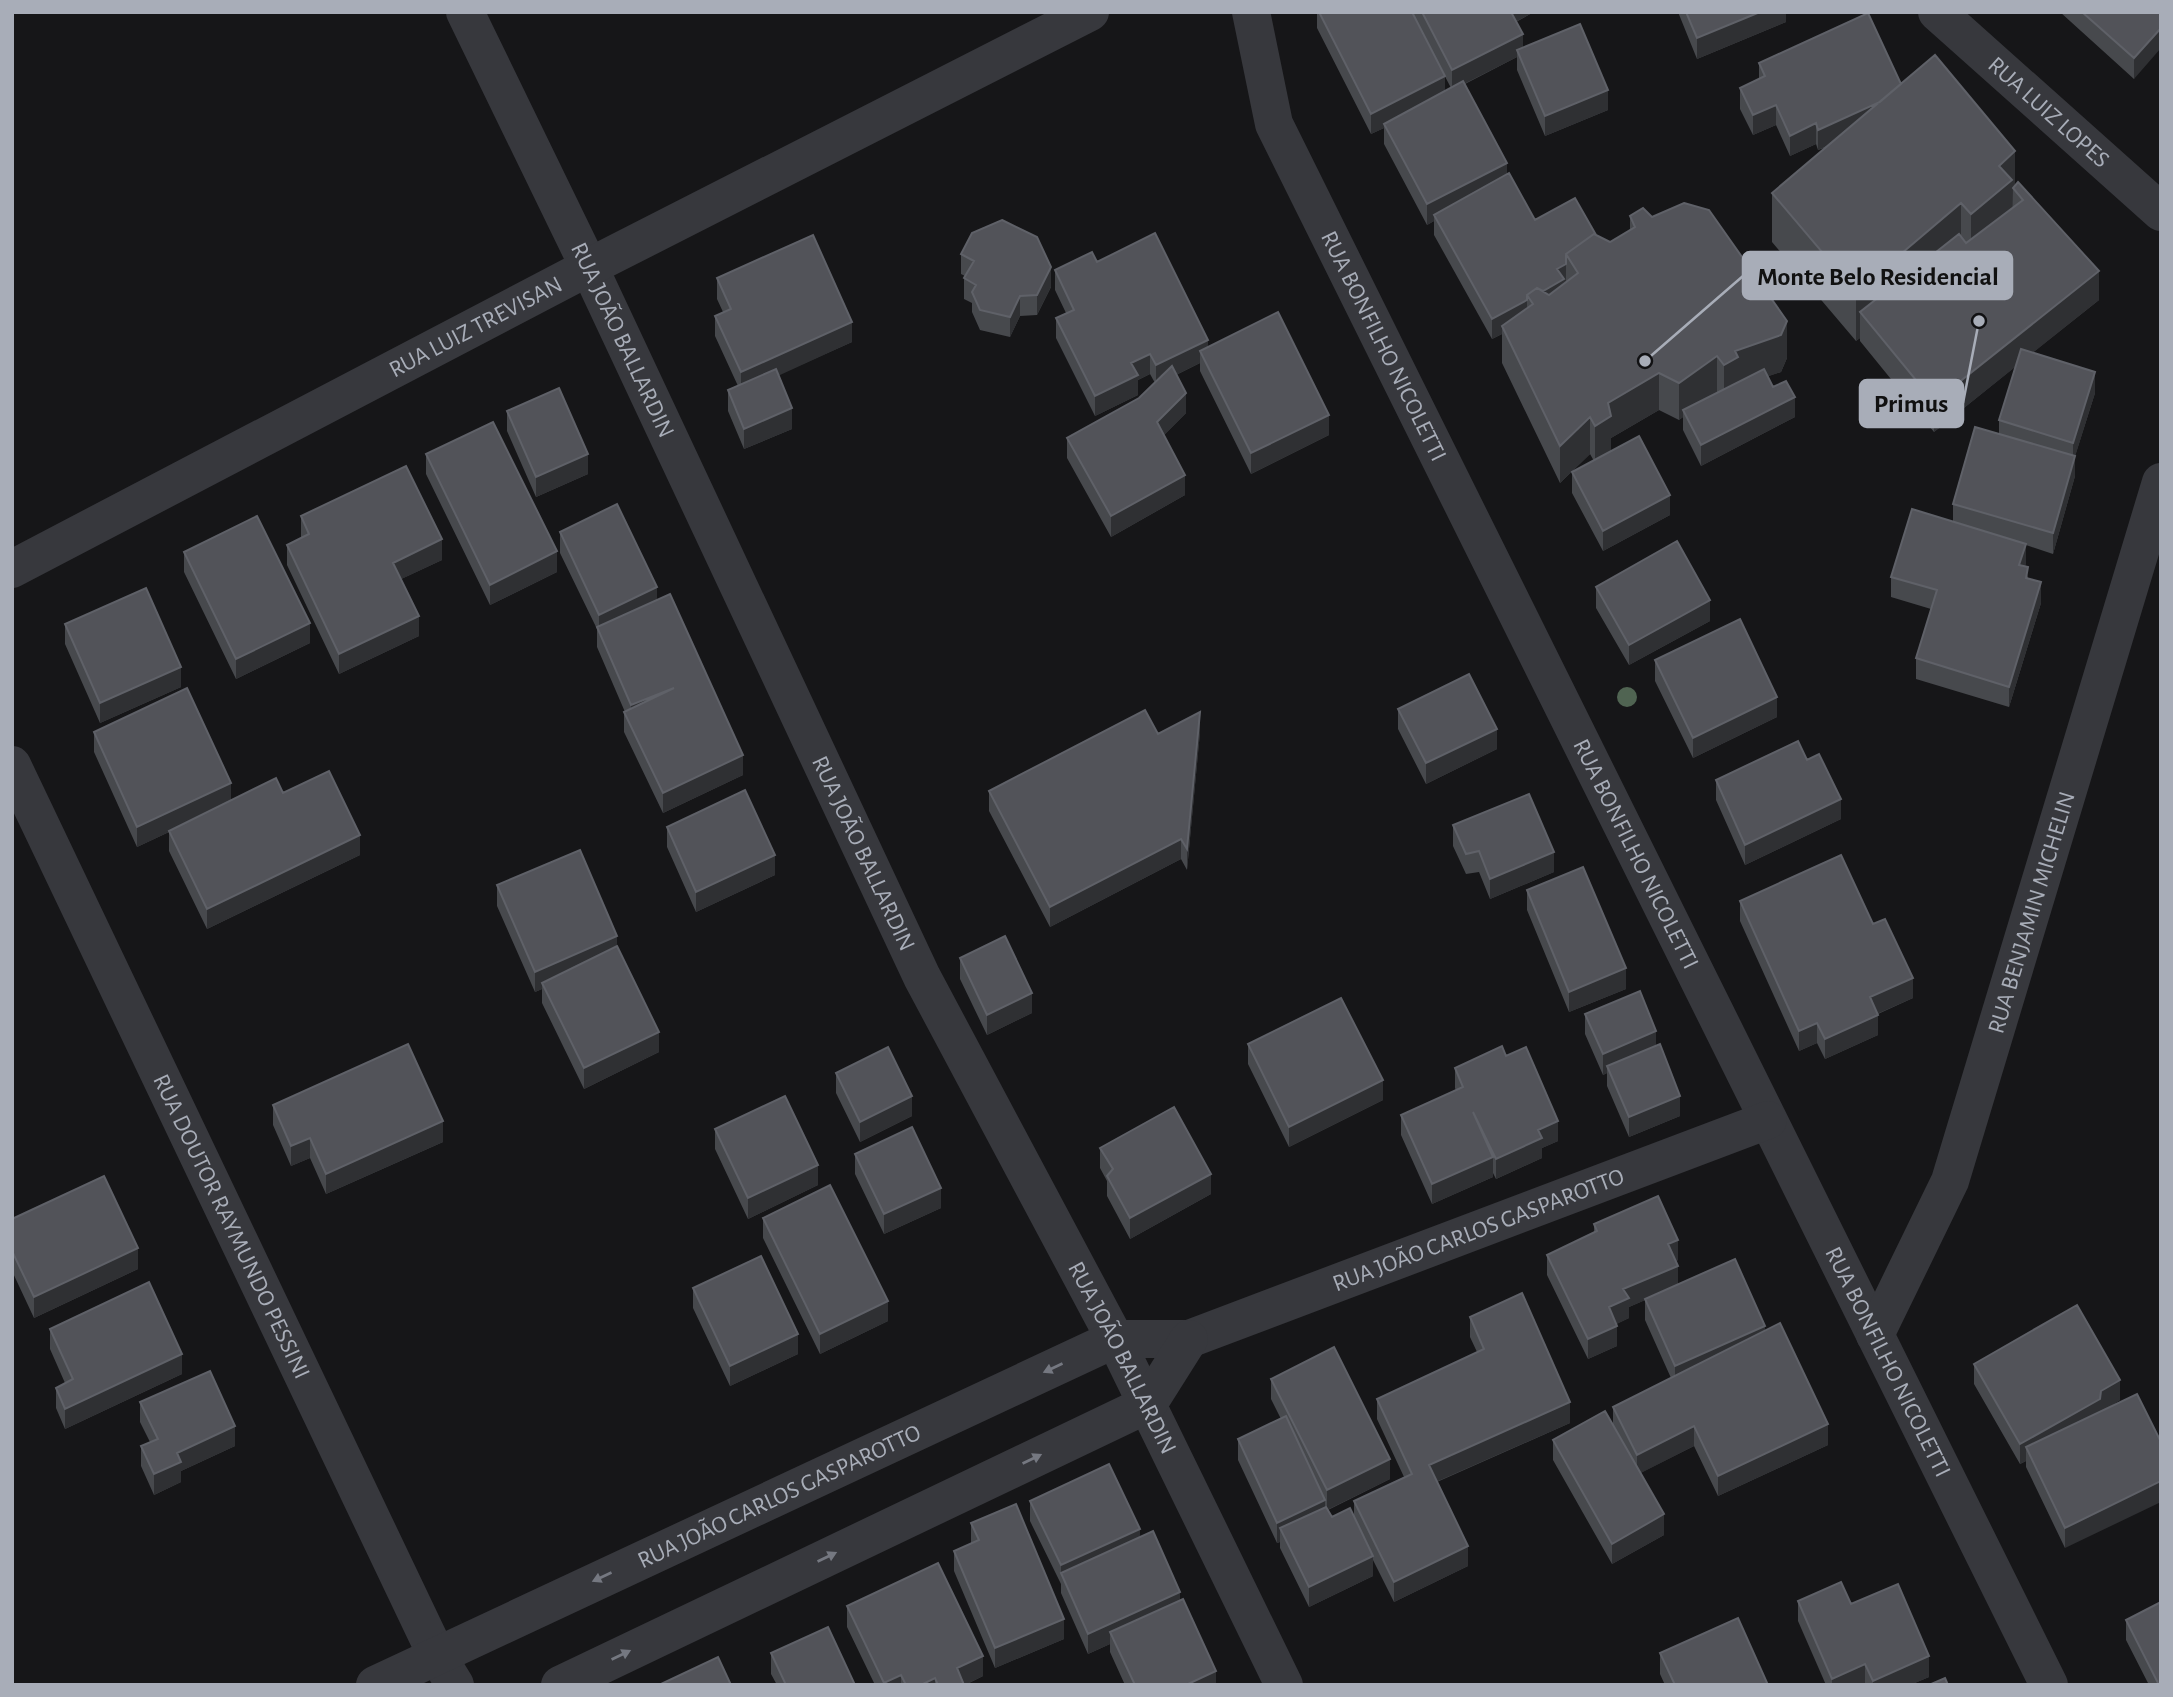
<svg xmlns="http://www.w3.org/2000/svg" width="2173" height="1697" viewBox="0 0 2173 1697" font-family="'Alegreya Sans',sans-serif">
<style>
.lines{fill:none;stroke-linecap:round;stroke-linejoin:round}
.minor{stroke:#37383d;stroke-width:38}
.tree{fill:#506452}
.wall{fill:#47494d;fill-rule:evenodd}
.shaded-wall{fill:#2f3033}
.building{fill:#525359;stroke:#5f6168;stroke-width:2}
.oneway{fill:#757881}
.labels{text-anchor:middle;stroke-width:7;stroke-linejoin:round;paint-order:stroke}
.street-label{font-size:24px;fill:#a8adb8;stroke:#111113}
.leader{fill:none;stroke:#a8adb8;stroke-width:2.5}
.callout-dot{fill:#a8adb8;stroke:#111113;stroke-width:2.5}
.callout{fill:#a8adb8;stroke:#a8adb8;stroke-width:2.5}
.callout-label{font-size:26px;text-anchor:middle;font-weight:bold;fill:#111}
</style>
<rect width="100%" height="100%" fill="#161618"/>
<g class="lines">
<g class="minor">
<path id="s1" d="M465,12L589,267L922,977L1115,1339L1284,1685"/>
<path id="s2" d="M1251,12L1274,124L2049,1685"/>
<path id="s3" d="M1937,12L2161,212"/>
<path id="s4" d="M12,569L589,267L1090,12"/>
<path id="s5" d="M12,765L436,1654L455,1685"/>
<path id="s6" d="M1875,1335L1950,1181L2161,482"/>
<path id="s7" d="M375,1685L1115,1339H1189L1768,1120"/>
<path d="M560,1685L1148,1404L1189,1339"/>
</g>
</g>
<circle class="tree" cx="1627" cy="697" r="10"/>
<path class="wall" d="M1317,12H1532V13L1516,22L1523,48L1608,110L1545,136L1517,70V57L1465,84L1507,175L1535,220L1596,235L1610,242L1630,231V216L1787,358L1781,372L1768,376L1773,387L1795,417L1701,466L1683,430V417L1679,420L1659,410L1611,438V451L1670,515L1603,551L1572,493V472L1594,461L1590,454L1560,483L1502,363V334L1492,339L1434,235V221L1427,225L1384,144V128L1371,134L1317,28ZM1437,61L1451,88L1445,91Z
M1678,12H1786V22L1697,59Z
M2060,12H2161L2134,79Z
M1759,63L1901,84L2015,185L2099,300L2032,353L2095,393L2075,456V476L2053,554L2026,545L2025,567L2028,578L2041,603L2009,707L1916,679V658L1931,609L1891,597V577L1953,521V504L1999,434V420L2016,366L1934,432L1860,341V338L1856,341L1772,242V193L1827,147L1818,150L1816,144L1790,156L1776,125L1753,135L1740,109V88L1759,79Z
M961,254L1051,287L1037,315L1020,316L1010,337L980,330L972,312V303L964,299V278L965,276L961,274Z
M1097,262L1208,347L1329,435L1251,474L1200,371V363L1176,375L1186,413L1164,435L1185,495L1111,537L1067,458V438L1139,398L1155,383L1150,374L1138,380V395L1095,416L1056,338V318L1066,313L1055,290V270Z
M717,278L852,342L778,375L792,429L744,449L728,411V390L738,386L715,336V316L723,312L717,299Z
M507,411L588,474L536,497L507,431Z
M426,454L557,572L490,605L426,474Z
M301,516L442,560L401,579L419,636L339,674L287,565V545L301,538Z
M560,532L657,600L743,775L663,813L624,732V712H625L597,647V629L560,553Z
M184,552L310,643L236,679L184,572Z
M1596,587L1710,621L1629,665L1596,608Z
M65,624L181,687L100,723L65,644Z
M1655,660L1777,717L1693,758L1655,681Z
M1398,709L1497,749L1426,784L1398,729Z
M94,732L231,800L283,793L360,855L207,929L169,851V832L137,847L94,752Z
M1200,732L1187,870L1181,859L1050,927L989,811V791L1158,734Z
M1807,760L1841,819L1745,865L1716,800V780Z
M1453,825L1554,872L1490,899L1479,872L1466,874L1453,846Z
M667,827L775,875L696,912L667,847Z
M497,885L617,946L659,1052L584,1089L542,1003V989L535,992L497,906Z
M1527,890L1626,989L1569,1012L1527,910Z
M1740,901L1873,924L1913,998L1878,1014V1035L1825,1059L1817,1043L1799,1051L1740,921Z
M960,958L1032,1013L987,1035L960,979Z
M1585,1014L1656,1046L1680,1116L1629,1137L1607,1086V1073L1603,1075L1585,1034Z
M1248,1044L1383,1100L1289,1147L1248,1064Z
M1506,1056L1558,1141L1542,1148V1158L1496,1179L1493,1173V1177L1432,1204L1401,1135V1115L1456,1091L1455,1088V1068Z
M836,1073L912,1116L860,1142L836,1093Z
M273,1105L443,1142L326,1194L310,1158L291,1166L273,1125Z
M715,1129L818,1185L748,1219L715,1149Z
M1100,1148L1211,1194L1130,1239L1107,1196V1181L1100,1168Z
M855,1154L941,1208L884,1234L855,1174Z
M763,1218L888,1321L820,1354L763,1238Z
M12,1219L138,1269L34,1318L12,1271Z
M1594,1224L1678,1260L1676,1261L1678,1285L1765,1331L1828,1445L1718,1496L1694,1446L1640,1473L1664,1535L1612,1564L1553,1460V1440L1613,1424V1407L1671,1378L1645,1320V1300L1629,1307V1318L1616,1324L1617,1346L1588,1359L1547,1275V1255L1594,1233Z
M693,1288L798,1354L730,1386L693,1308Z
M1470,1317L1570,1423L1437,1482L1468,1566L1394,1602L1373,1560V1576L1309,1607L1280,1548V1542L1277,1543L1238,1460V1439L1281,1419L1271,1399V1379L1390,1479L1328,1510L1332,1517H1354V1501L1404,1477L1377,1419V1399L1477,1352L1470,1337Z
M50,1329L182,1374L65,1429L56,1408V1388L65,1383L50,1349Z
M1974,1364L2120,1400L2103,1410L2065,1548L2026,1467V1461L2020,1464L1974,1384Z
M140,1402L235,1446L181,1471V1482L154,1495L141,1466V1446L150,1442L140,1422Z
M1030,1501L1140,1537L1180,1600L1216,1685H1125L1110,1652V1644L1088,1654L1061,1593V1584L1030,1521Z
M971,1523L1064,1639L995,1668L954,1571V1551L971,1544Z
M1798,1601L1851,1604L1929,1677L1910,1685H1826L1798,1621Z
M847,1606L983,1676L965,1685H875L847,1627Z
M2126,1620L2161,1685H2149L2126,1640Z
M771,1653L855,1685H777L771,1674Z
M1660,1653L1768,1685H1665L1660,1674Z"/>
<path class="shaded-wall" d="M1508,12H1532V13L1508,26Z
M1760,12H1786V22L1697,59V38Z
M2161,28V48L2134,79V58Z
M1523,34V54L1517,50V57L1452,90V70Z
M1445,76V96L1384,124V128L1371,134V114Z
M1608,90V110L1545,136V116Z
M1904,90V110L1818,150V130Z
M1776,105V125L1753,135V115Z
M1816,123V144L1790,156V136Z
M2015,151V191L2013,188L2012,229L1971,263V214L1999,166Z
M1507,163V183L1434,215V221L1427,225V204Z
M1961,203V251L1860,312V338L1856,341V292Z
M1566,264V284L1564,300L1533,304L1557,269Z
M1051,267V287L1037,315V295Z
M2099,271V300L1934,432V402Z
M1020,296V316L1010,337V317Z
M1527,300V320L1502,326V334L1492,339V319Z
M1787,321V358L1781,372L1738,387L1724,402V365L1735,351Z
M852,322V342L741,393V372Z
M1208,340V360L1200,351V363L1156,385V365Z
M1150,354V374L1138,380V395L1095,416V396L1131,363Z
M1717,356V393L1683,410V417L1679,420V383Z
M2095,372V393L2073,463V443Z
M1659,373V410L1611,438V453L1595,463V426L1608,403Z
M1186,393V413L1157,442V422Z
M1795,397V417L1701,466V445Z
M792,408V429L744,449V429Z
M1329,415V435L1251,474V453Z
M1590,417V454L1560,483V446Z
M588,454V474L536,497V477Z
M2075,456V476L2053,554V533Z
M1185,475V495L1111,537V516Z
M1670,495V515L1603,551V531Z
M442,539V560L393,583V563Z
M2026,544V564L2019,585V565Z
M557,551V572L490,605V585Z
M2041,582V603L2009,707V687Z
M657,587V607L599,635V615Z
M1710,600V621L1629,665V645Z
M419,616V636L339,674V654Z
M310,623V643L236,679V659Z
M181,667V687L100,723V703Z
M674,688L631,726V705Z
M1777,697V717L1693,758V738Z
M1200,712V732L1187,870V849Z
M1497,729V749L1426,784V763Z
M743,755V775L663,813V793Z
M231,783V803L137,847V827Z
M1841,799V819L1745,865V845Z
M360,835V855L207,929V909Z
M1181,839V859L1050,927V907Z
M1554,852V872L1490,899V879Z
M775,855V875L696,912V892Z
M617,936V956L542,983V989L535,992V972Z
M1626,968V989L1569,1012V992Z
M1913,978V998L1870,1017V997Z
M1032,993V1013L987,1035V1015Z
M1878,1015V1035L1825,1059V1039Z
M1817,1023V1043L1799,1051V1031Z
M1656,1031V1051L1607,1066V1073L1603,1075V1054Z
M659,1032V1052L584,1089V1068Z
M1383,1080V1100L1289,1147V1127Z
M912,1096V1116L860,1142V1122Z
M1680,1096V1116L1629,1137V1117Z
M443,1121V1142L326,1194V1174Z
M1558,1121V1141L1542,1148V1158L1496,1179V1159L1538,1130Z
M310,1138V1158L291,1166V1146Z
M1493,1157V1177L1432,1204V1184Z
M818,1165V1185L748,1219V1198Z
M1211,1174V1194L1130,1239V1218Z
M941,1188V1208L884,1234V1214Z
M1678,1240V1260L1668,1264V1244Z
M138,1248V1269L34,1318V1297Z
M1678,1266V1286L1629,1307V1318L1609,1328V1307L1623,1289Z
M888,1301V1321L820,1354V1334Z
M1617,1326V1346L1588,1359V1339Z
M1765,1326V1347L1675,1387V1366Z
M798,1334V1354L730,1386V1366Z
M182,1354V1374L65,1429V1409Z
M2120,1380V1400L2101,1412L2026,1447V1461L2020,1464V1444L2101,1391Z
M1570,1402V1423L1429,1485V1465Z
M1828,1424V1445L1718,1496V1476Z
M235,1426V1446L181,1471V1482L154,1495V1474L177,1453Z
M1694,1426V1446L1637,1475V1455Z
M1390,1459V1479L1327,1510V1490Z
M2161,1481V1502L2065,1548V1528Z
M1325,1500V1520L1280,1528V1542L1277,1543V1523Z
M1664,1514V1535L1612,1564V1544Z
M1140,1529V1549L1061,1575V1565Z
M1468,1546V1566L1394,1602V1582Z
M1373,1556V1576L1309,1607V1587Z
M1180,1592V1612L1110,1632V1644L1088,1654V1634Z
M1064,1619V1639L995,1668V1648Z
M983,1656V1676L965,1685L957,1668Z
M1929,1656V1677L1910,1685H1873V1681Z
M1865,1664V1684L1832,1685V1679Z
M1216,1671V1685H1186Z
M901,1675V1685H884V1683Z
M935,1678V1685H921Z"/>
<path class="building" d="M1319,12H1412L1445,76L1371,114Z
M1422,12H1511L1523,34L1452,70Z
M1686,12H1760L1697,38Z
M2082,12H2161V28L2134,58Z
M1868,13L1901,84L1880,102L1818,130L1816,123L1790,136L1776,105L1753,115L1740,88L1765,76L1759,63Z
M1580,24L1608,90L1545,116L1517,50Z
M1935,55L2015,151L1999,166L2012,180L1971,214L1961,203L1856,292L1772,193Z
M1463,81L1507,163L1427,204L1384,124Z
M1509,173L1535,220L1575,198L1596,235L1594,234L1566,254V264L1557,269L1564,279L1543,291L1537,288L1527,295V300L1492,319L1434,215Z
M2018,182L2099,271L1934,402L1860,312L1959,234L1966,243L2023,200L2013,188Z
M1684,203L1709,210L1787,321L1781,335L1735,351L1738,357L1724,365L1717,356L1679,383L1659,373L1608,403L1611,416L1595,426L1590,417L1560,446L1502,326L1533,304L1527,295L1537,288L1549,295L1578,273L1566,254L1594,234L1610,242L1635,227L1630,216L1643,208L1652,217Z
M1002,220L1037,237L1051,267L1037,295L1020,296L1010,317L980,310L972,292L976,285L964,278L974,261L961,254L972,233Z
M1155,233L1208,340L1156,365L1150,354L1131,363L1138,375L1095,396L1056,318L1074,310L1055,270L1092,252L1097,262Z
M813,235L852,322L741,372L715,316L731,309L717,278Z
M1278,312L1329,415L1251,453L1200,351Z
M2021,349L2095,372L2073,443L1999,420Z
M1172,366L1186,393L1157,422L1185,475L1111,516L1067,438L1139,398Z
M776,369L792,408L744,429L728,390Z
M1764,369L1773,387L1786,381L1795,397L1701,445L1683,410Z
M559,388L588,454L536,477L507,411Z
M493,422L557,551L490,585L426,454Z
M1975,427L2075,456L2053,533L1953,504Z
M1639,436L1670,495L1603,531L1572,472Z
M406,466L442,539L393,563L419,616L339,654L287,545L309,534L301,516Z
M617,504L657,587L599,615L560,532Z
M1912,509L2026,544L2019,565L2028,567L2026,578L2041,582L2009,687L1916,658L1937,590L1891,577Z
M257,516L310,623L236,659L184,552Z
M1677,541L1710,600L1629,645L1596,587Z
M146,588L181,667L100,703L65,624Z
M670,594L743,755L663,793L624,712L674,688L631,705L597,627Z
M1740,619L1777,697L1693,738L1655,660Z
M1469,674L1497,729L1426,763L1398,709Z
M187,688L231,783L137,827L94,732Z
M1145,710L1158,734L1200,712L1187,849L1181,839L1050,907L989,791Z
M1798,741L1807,760L1819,754L1841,799L1745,845L1716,780Z
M329,771L360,835L207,909L169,831L276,778L283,793Z
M745,790L775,855L696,892L667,827Z
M1529,794L1554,852L1490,879L1479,851L1466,854L1453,825Z
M580,850L617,936L535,972L497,885Z
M1841,855L1873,924L1885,919L1913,978L1870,997L1878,1015L1825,1039L1817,1023L1799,1031L1740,901Z
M1583,867L1626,968L1569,992L1527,890Z
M1005,936L1032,993L987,1015L960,958Z
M617,946L659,1032L584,1068L542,983Z
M1640,991L1656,1031L1603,1054L1585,1014Z
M1341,998L1383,1080L1289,1127L1248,1044Z
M408,1044L443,1121L326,1174L310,1138L291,1146L273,1105Z
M1660,1044L1680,1096L1629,1117L1607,1066Z
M1502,1046L1506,1056L1526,1047L1558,1121L1538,1130L1542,1138L1496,1159L1473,1112L1493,1157L1432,1184L1401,1115L1463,1087L1455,1068Z
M888,1047L912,1096L860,1122L836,1073Z
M785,1096L818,1165L748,1198L715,1129Z
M1174,1107L1211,1174L1130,1218L1107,1176L1113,1169L1100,1148Z
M912,1127L941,1188L884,1214L855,1154Z
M104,1176L138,1248L34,1297L12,1251V1219Z
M830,1185L888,1301L820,1334L763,1218Z
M1658,1196L1678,1240L1668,1244L1678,1266L1623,1289L1629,1298L1609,1307L1617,1326L1588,1339L1547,1255L1597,1231L1594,1224Z
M761,1256L798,1334L730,1366L693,1288Z
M1735,1259L1765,1326L1675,1366L1645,1299Z
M149,1282L182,1354L65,1409L56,1388L73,1379L50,1329Z
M1522,1293L1570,1402L1429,1465L1468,1546L1394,1582L1354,1501L1412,1474L1377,1399L1484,1349L1470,1317Z
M2077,1305L2120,1380L2101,1391L2100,1399L2020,1444L1974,1364Z
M1780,1323L1828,1424L1718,1476L1694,1426L1637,1455L1613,1407Z
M1334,1347L1390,1459L1327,1490L1271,1379Z
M210,1371L235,1426L177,1453L181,1462L154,1474L141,1446L158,1439L140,1402Z
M2137,1394L2161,1442V1481L2065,1528L2026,1447Z
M1605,1411L1664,1514L1612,1544L1553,1440Z
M1286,1416L1325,1500L1277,1523L1238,1439Z
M1109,1464L1140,1529L1061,1565L1030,1501Z
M1016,1504L1064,1619L995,1648L954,1551L979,1540L971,1523Z
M1326,1507L1332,1517L1350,1508L1373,1556L1309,1587L1280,1528Z
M1153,1531L1180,1592L1088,1634L1061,1573Z
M938,1563L983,1656L957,1668L964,1685H938L935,1678L921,1685H906L901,1675L884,1683L847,1606Z
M1841,1582L1851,1604L1898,1584L1929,1656L1873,1681L1865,1664L1832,1679L1798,1601Z
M1183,1599L1216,1671L1186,1685H1135L1110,1632Z
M2161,1602V1685H2159L2126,1620Z
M1738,1618L1768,1685H1675L1660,1653Z
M828,1627L855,1685H786L771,1653Z
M718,1657L731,1685H659Z
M1945,1678L1948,1685H1929Z"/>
<defs><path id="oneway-solid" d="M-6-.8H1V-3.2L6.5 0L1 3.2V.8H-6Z" transform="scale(1.75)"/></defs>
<g class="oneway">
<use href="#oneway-solid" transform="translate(1053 1368) rotate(155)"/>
<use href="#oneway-solid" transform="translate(1032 1459) rotate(-26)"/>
<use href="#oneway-solid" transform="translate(827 1557) rotate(-26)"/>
<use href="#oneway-solid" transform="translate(602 1577) rotate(155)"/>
<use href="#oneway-solid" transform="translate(621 1655) rotate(-26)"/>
</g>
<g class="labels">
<g class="street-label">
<text dy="8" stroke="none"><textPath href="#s3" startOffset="150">RUA LUIZ LOPES</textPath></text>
<text dy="8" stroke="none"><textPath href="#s4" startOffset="523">RUA LUIZ TREVISAN</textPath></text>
<text dy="8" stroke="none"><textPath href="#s1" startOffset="364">RUA JOÃO BALLARDIN</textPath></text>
<text dy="8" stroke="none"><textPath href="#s2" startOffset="362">RUA BONFILHO NICOLETTI</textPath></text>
<text dy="8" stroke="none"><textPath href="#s2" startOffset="929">RUA BONFILHO NICOLETTI</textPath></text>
<text dy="8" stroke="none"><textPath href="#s1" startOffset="931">RUA JOÃO BALLARDIN</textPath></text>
<text dy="8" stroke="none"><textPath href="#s6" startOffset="452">RUA BENJAMIN MICHELIN</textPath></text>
<text dy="8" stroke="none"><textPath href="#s5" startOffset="511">RUA DOUTOR RAYMUNDO PESSINI</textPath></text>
<text dy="8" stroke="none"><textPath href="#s7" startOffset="1200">RUA JOÃO CARLOS GASPAROTTO</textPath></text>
<text dy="8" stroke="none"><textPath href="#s1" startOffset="1498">RUA JOÃO BALLARDIN</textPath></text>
<text dy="8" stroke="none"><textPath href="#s2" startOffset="1496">RUA BONFILHO NICOLETTI</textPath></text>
<text dy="8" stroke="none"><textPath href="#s7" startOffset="446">RUA JOÃO CARLOS GASPAROTTO</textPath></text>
</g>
</g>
<path class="leader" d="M1645 361L1743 276M1979 321L1963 403"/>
<g class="callout-dot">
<circle cx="1645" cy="361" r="7"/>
<circle cx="1979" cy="321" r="7"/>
</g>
<g class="callout">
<rect x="1743" y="252" width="269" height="47" rx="7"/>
<rect x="1860" y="380" width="103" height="47" rx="7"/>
</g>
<g class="callout-label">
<text x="1878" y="285">Monte Belo Residencial</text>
<text x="1911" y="412">Primus</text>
</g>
<rect width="2173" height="1697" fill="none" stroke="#a8adb8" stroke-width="28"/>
</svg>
